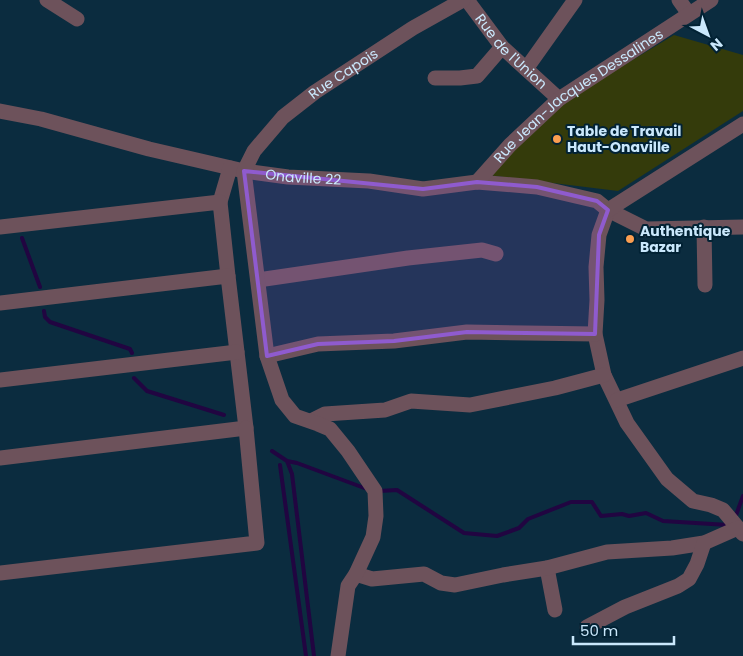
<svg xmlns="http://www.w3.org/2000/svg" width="743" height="656" viewBox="0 0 743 656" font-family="Poppins,sans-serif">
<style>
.green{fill:#343b0b}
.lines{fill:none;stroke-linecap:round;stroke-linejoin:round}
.stream{stroke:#210541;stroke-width:4}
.minor{stroke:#6d525b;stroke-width:15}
.marked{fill:#8f5bce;fill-opacity:0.2;stroke:#8f5bce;stroke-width:4;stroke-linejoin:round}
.poi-dot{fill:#fb9e51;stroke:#022234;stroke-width:2}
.labels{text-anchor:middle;stroke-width:4;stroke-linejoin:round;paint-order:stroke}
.street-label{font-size:14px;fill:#cae8fc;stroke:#022234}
.poi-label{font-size:14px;font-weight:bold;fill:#cae8fc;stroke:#022234;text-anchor:start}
</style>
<rect width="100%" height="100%" fill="#0b2c3f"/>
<path class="green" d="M674,35L743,55V111L618,191L487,175L551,109Z"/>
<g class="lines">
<path class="stream" d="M22,238L40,287
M44,311L45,317L50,322L130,349L132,353
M134,378L147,391L224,415
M272,451L287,461L297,463L367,489
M287,461L292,474L314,656
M280,465L306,656
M379,491L397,490L464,533L497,536L519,528L528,519L571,502H592L601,516L622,514L629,516L646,513L663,521L728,525
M735,518L743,496"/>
<g class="minor">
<path d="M47,0L77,19"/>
<path id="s1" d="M467,0L502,47L559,99"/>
<path d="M679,0L689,14"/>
<path d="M526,69L575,0"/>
<path d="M435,78H460L477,76L502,47"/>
<path id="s2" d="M0,111L41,119L149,149L244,171L288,177L369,181L423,189L477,182L537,187L597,201L608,210L646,229L743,227"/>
<path id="s3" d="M477,182L510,145L559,99L711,0"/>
<path d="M220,202L230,168"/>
<path d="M608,210L599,235L596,267L597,300L595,334L604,375L627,423L667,479L693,501L711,505L723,510L743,534"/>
<path d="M608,210L743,124"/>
<path d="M0,227L220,202L228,276"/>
<path d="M704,227L705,285"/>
<path d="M258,280L408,258L482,250L496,254"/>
<path d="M0,303L228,276L246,428L0,458"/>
<path d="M267,356L318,344L394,341L467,332L595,334"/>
<path d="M0,380L237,352"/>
<path d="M617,400L743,358"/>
<path d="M311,421L325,414L385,410L411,401L470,405L555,388L604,375"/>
<path d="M547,568L555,610"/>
<path d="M0,573L257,543L246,428"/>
<path d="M356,574L372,579L424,574L441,583L455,585L503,575L547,568L607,552L672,548L704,543L738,528"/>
<path d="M587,627L625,607L678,586L689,579L697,564L704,543"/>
<path id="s4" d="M338,656L348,586L356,574L373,537L376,516L375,491L348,451L330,429L318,424L295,416L282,400L267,356L244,171L254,151L283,117L315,92L413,28L463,0"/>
</g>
</g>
<path class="marked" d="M244,171L423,189L477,182L537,187L597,201L608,210L599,235L595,334L467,332L394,341L318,344L267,356Z"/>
<g class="poi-dot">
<circle cx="557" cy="139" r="5"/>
<circle cx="630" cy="239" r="5"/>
</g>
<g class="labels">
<g class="street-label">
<text dy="5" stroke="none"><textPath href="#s1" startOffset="68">Rue de l'Union</textPath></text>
<text dy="5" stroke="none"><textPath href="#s4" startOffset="681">Rue Capois</textPath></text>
<text dy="5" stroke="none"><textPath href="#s3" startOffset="134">Rue Jean-Jacques Dessalines</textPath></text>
<text dy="5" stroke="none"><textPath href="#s2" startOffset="311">Onaville 22</textPath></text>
</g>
<g class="poi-label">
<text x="567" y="136">Table de Travail<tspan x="567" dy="16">Haut-Onaville</tspan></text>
<text x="640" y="236">Authentique<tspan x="640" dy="16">Bazar</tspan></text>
</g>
</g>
<g transform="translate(708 35) rotate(139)" stroke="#022234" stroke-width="4" paint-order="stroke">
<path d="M0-4L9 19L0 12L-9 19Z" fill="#cae8fc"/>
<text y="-8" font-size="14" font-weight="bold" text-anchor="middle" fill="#cae8fc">N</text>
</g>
<path d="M573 636v8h101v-8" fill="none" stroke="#cae8fc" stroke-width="2.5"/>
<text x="580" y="636" font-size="15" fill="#cae8fc" stroke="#022234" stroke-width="4" paint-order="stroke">50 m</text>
</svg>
